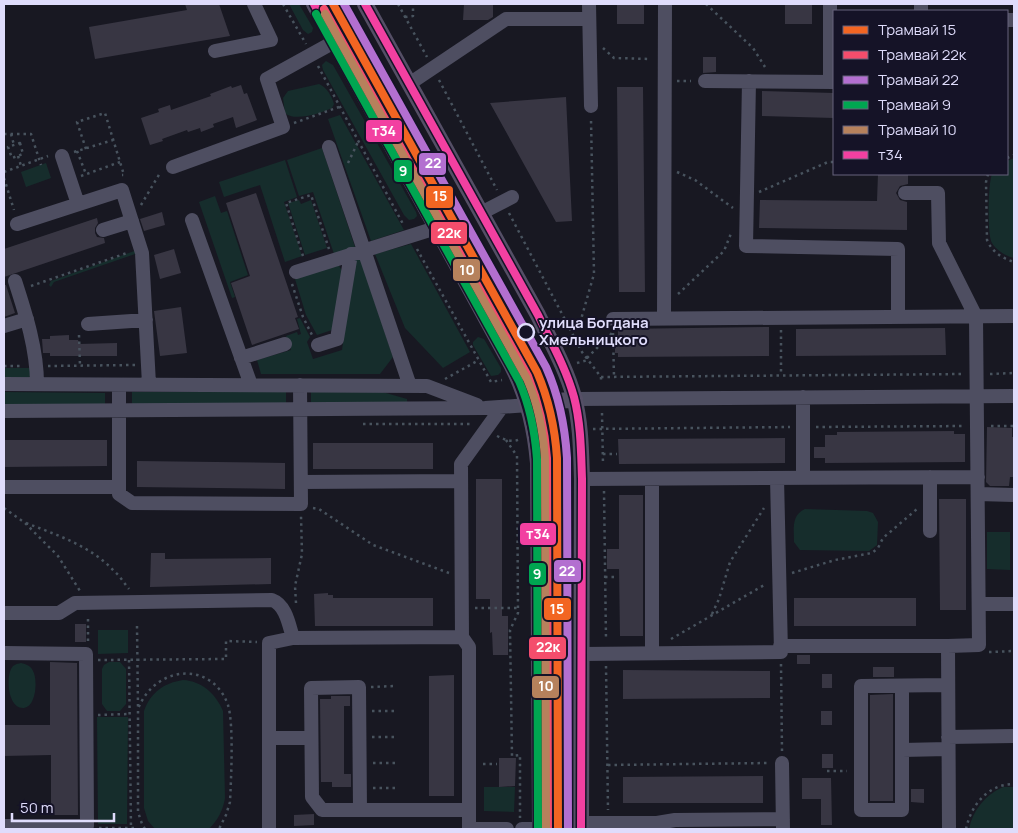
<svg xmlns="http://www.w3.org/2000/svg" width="1018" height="833" viewBox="0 0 1018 833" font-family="Manrope,sans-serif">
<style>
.green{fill:#162d2c}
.building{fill:#383643}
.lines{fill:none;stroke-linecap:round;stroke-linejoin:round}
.path{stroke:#48535e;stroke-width:2.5;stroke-dasharray:2.5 4;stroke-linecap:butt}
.minor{stroke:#4e4e61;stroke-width:14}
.major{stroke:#554f66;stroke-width:16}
.bus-1-casing{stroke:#151327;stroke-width:11}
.bus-1{stroke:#f240a1;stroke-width:8}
.tram-1-casing{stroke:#151327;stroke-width:11}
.tram-2-casing{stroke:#151327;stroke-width:11}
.tram-3-casing{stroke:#151327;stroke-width:11}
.tram-4-casing{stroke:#151327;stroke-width:11}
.tram-5-casing{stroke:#151327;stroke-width:11}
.tram-1{stroke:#f26522;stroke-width:8}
.tram-2{stroke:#f44d6c;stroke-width:8}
.tram-3{stroke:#b36fd0;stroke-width:8}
.tram-4{stroke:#00a651;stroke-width:8}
.tram-5{stroke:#b6815c;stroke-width:8}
.stop-dot{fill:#151327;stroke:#dfdcfb;stroke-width:2.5}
.labels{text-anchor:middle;stroke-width:4;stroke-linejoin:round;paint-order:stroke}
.stop-label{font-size:15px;font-weight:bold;fill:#dfdcfb;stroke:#151327;text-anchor:start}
.line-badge{stroke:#151327;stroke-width:2}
.badge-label{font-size:14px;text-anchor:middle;font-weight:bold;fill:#fff}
</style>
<rect width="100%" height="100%" fill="#181822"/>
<path class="green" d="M289,4H299L313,28L312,32L308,34L303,30Z
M326,61L333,65L416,212L417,216L414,219L409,220L404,215L323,70L322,65Z
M319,84C327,87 332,97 334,104L332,108C322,113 294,122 285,113L283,98L288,91Z
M340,115L404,230L371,241L328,119Z
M322,148L355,247L334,254L313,192L299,196L287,160Z
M1014,158V258C1006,256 997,251 992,243C987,236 988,183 992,174H1007V161Z
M285,160L297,197L284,202L302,256L285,262L260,185L224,197L219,182Z
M46,163L51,178L26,187L21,172Z
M215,196L221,213L227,211L248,275L230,282L235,297L232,298L199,202Z
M299,200L301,204L311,200L327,248L305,255L288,203Z
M411,244L470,352L443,368L405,328L375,254Z
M137,250L138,253L54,282L51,287L49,285L51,281Z
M360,258L393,357L380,374H261L257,360L291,350L286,336L297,332L298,335L301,334L297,319L300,318L310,337L307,342L313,359L342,350L355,259Z
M338,264L345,276L332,330L317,335L306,315L295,279Z
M478,337L484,339L501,368V372L498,375L491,376L473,345V342Z
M4,368H35L28,379H4Z
M311,391H379L407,399V404H311Z
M4,392L105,393V405H4Z
M132,392H286V404H132Z
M805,509L867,511L873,513L878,522L877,545L869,551L800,550L794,542C794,530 791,515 805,509Z
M987,532H1010V570L987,569Z
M98,630H128V653L98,654Z
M109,662H120L126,669V704L120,711H107L102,704V669L104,665Z
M21,663C26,664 31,666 33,671C38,680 36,707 24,708C8,709 6,679 11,669C13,665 16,664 21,663Z
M183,680C202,681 216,694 223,711L225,798C223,810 218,820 209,829H155L148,821L144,808V711C151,692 164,683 183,680Z
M97,717H128L127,824H98Z
M484,787H515L514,812L484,811Z
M1003,787H1014V829H969C973,810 985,795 1003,787Z"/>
<path class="building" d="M185,4H219L230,36L95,59L89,27L187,10Z
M464,4H493V17L488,20H463Z
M617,4H644V24H617Z
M785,4H812V24H785Z
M703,57H716V72L703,73Z
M241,85L244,94L247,93L257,120L236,128L233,117L213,124L214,127L201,132L200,128L188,132L187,130L162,139L163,141L150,145L141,118L159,112L158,109L170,105L171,110L211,96L210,94L231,86L232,88Z
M617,87H643L645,292H619Z
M762,91L834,93V118L762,116Z
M566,97L572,221L556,222L490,103Z
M878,174H908V184L900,186L896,193L900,200L907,202V230L759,228L760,200L877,201Z
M256,193L298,317L295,318L299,329L252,345L231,283L250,276L226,203Z
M162,212L165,225L144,231L140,219Z
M97,218L98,223L95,228V233L97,237L104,238L105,243L4,277V249Z
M174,249L181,273L160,279L154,255Z
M4,285H6L15,313L4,317Z
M181,307L187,353L160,356L154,311Z
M769,327V356L618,357V353H615V335H618V329Z
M945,328L946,355L796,356V329Z
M69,335V340H78L79,344L117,343V356H50V353H43L42,339H50V336Z
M987,427L1012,428V437H1014V477H1010L1009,486H990L986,482Z
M954,431V434H965V462L825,463V458H814V447H825V435H837V432Z
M785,438V463L619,464L618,439Z
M4,440H107V466L4,467Z
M313,443H433V469H313Z
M137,461L285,463V489L137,487Z
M476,479H502V616H508V655H493L492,632L490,633V599H476Z
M619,495H643V636H620L619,569H607V549H619Z
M939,499H966V610H940Z
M151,553H165V559L271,558V584L150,587Z
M328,593V595H333V598H433V626H315L314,594Z
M794,598H916V626H794Z
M75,624H86V642H75Z
M797,655H810V664H797Z
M50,662L77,663L78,815H51V755L4,756V725H50Z
M873,667H894V677H873Z
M623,670L770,671V698L623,699Z
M822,674H832V688H822Z
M454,675V796H429V676Z
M893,694V801H870V695Z
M331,696H350V706H344V774H351V787H332V782H321L320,699H331Z
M821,711H832V725H821Z
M822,754H833V768H822Z
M499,758H516L515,786L499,787Z
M763,776V803H623V777Z
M802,778H831L832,825H821V799H802Z
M911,789H924V803L911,802Z
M314,814V825L294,826V815Z"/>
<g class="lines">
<path class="path" d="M283,4L306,44
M398,4L427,57
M706,4L753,48L765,67
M405,17L413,16V4
M603,48L614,58L651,59
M318,66L403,224
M439,80L497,190
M677,81H691
M294,123L339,107
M4,134H31L41,165
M11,134L14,145
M20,143L23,154L12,158L8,147Z
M86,149L77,122L105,113L124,175H122
M77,151L86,174
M74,152L113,140
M18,156L21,166
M1007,158L1014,155
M348,163L358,142
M4,172L48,156
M677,172L695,180L733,208
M988,174L986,182L987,240C992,252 1002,258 1014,262
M81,176L120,162
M4,178L14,210
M759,192L828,162H834
M141,205L160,173
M509,213L582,352L601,377V380
M417,249L491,382L502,380
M303,256L286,203L311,195L329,249
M292,284L303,317L312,335
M31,286L127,253
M678,294L724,251L732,231
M567,322L602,323
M580,323L594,274L591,119
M781,330V375
M613,333L614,377
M79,335L80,366
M587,358L612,333
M577,363L588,360
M4,366H22
M48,366L135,365
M990,374L1014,373
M601,377L964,374
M445,379L479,360
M602,413L603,465
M363,424H472
M991,426H1014
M816,427L965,426
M593,429L790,427
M497,436C505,440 513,443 520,439
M506,440L517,456L518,613L510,630L512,756L520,755V818
M603,454H617
M604,491L606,640
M4,508L25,523L58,556L80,591
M313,508L319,509L373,545L449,573
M26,523C57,535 91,546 114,571C120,576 124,583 129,589
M792,573L835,560L872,553L878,548L883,538L917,509
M605,577H617
M296,603L295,586L302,554L301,516
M475,608H517
M712,614L719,599L730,562L764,508
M137,626L138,708
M671,639L766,584
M88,641V616
M989,652L1014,651
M98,660L226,659V641L257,642
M129,660L131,828
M781,664L782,751
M606,666L608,810
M371,687L395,686
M372,711H395
M98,715L129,714
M372,737H396
M373,763H396
M483,764H497
M608,765L768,763
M827,771H847
M373,788H396
M99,828H138
M145,829L142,824L138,812V709C155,665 212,660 228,705C234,725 231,780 230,802L226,815L219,829
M966,829C971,805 988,784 1014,784"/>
<path class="minor" d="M589,4L591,106
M830,4V82
M921,4V11
M1007,20H1014
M215,51L271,40L254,4
M705,81L834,82
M749,81L746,246L898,249V317
M409,84L506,19H589
M329,147L410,386
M62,156L78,204
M173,167L283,127L267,79L334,42
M905,193H938L939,243L976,317L979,645L948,646L949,829
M481,213L512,197
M192,220L251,385
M17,224L122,190L142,253L149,384
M103,230L132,221
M296,272L436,228
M15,281C26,315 37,349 37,384
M613,319L1014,316
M664,319L665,4
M88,324L146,320
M4,326L27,319
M318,345L337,339L351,254
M241,358L285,344
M4,384L427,386L477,405
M575,399L1014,396
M502,407L461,464L462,637L469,647V829H507
M4,411L485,408L529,405
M930,477V531
M803,478V397
M582,479L978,477
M652,479V653
M301,482L461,481
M4,487H119V494L132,503L301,504L300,385
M119,487V385
M978,494L1014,495
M979,604H1014
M4,613H59L75,603L272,600C286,605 289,625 293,638
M780,646H948
M4,653L86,654L87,826H4
M581,654L781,652L777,478
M902,686V810H861V686L948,685
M948,737L1014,736
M269,738H311
M902,750L948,749
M782,763L783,829
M360,810L359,687L311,688L312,797L322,810C371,810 420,810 469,810
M581,823H657L675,820L783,819
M269,829V643L293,638L462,637
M522,829H540"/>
<path class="major" d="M314,4L512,366C528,397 535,428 538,463L540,829
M365,4L538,315C551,342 566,368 574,397C581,424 581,451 582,479L581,829
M529,405L575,399"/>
<g class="bus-1-casing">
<path id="bus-1" d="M314,4L512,366C527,397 535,429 538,463L540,829
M365,4L538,315C551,342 566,368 574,397C581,424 581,452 582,479L581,829"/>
</g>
<use href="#bus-1" class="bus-1"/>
<g class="tram-1-casing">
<path id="tram-1" d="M333,4L537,372C549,400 555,428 557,458L558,829"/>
</g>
<g class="tram-2-casing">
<path id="tram-2" d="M324,9L528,376C539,403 545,430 547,458L548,829"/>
</g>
<g class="tram-3-casing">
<path id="tram-3" d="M344,4L546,367C559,396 565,426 567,458L568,829"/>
</g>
<g class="tram-4-casing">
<path id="tram-4" d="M316,14L519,381C530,406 535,432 537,459L538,829"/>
</g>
<g class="tram-5-casing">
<path id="tram-5" d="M325,14L527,379C538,404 543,430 545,458L546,829"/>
</g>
<use href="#tram-1" class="tram-1"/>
<use href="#tram-2" class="tram-2"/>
<use href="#tram-3" class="tram-3"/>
<use href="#tram-4" class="tram-4"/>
<use href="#tram-5" class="tram-5"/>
</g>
<circle class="stop-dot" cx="526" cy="332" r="8"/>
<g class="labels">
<g class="stop-label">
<text x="539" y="328">улица Богдана<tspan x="539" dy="17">Хмельницкого</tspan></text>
</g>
</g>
<g class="line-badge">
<rect x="365" y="119" width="38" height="24" rx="5" fill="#f240a1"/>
<rect x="418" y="152" width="29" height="24" rx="5" fill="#b36fd0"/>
<rect x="393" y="159" width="20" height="24" rx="5" fill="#00a651"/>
<rect x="425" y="185" width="29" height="24" rx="5" fill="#f26522"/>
<rect x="430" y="221" width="38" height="24" rx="5" fill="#f44d6c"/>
<rect x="452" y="258" width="29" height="24" rx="5" fill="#b6815c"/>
<rect x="519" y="522" width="38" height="24" rx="5" fill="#f240a1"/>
<rect x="553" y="559" width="29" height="24" rx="5" fill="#b36fd0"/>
<rect x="528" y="562" width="19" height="24" rx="5" fill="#00a651"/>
<rect x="543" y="597" width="29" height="24" rx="5" fill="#f26522"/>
<rect x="528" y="636" width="39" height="24" rx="5" fill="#f44d6c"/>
<rect x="531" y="675" width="29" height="24" rx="5" fill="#b6815c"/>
</g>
<g class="badge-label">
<text x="384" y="136">т34</text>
<text x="433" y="168">22</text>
<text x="403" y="176">9</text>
<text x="440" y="201">15</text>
<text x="449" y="238">22к</text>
<text x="467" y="275">10</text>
<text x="538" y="539">т34</text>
<text x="567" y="576">22</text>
<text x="537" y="579">9</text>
<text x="557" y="614">15</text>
<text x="548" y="652">22к</text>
<text x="546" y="691">10</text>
</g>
<rect width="1018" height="833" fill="none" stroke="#dfdcfb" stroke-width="10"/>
<rect x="833" y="10" width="175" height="165" fill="#151327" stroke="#66637c"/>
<rect x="843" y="26" width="25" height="8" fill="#f26522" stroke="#66637c"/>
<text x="878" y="35" font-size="15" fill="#dfdcfb">Трамвай 15</text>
<rect x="843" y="51" width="25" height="8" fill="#f44d6c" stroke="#66637c"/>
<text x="878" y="60" font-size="15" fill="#dfdcfb">Трамвай 22к</text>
<rect x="843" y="76" width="25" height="8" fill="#b36fd0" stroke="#66637c"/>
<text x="878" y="85" font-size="15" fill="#dfdcfb">Трамвай 22</text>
<rect x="843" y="101" width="25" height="8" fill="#00a651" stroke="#66637c"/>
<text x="878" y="110" font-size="15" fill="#dfdcfb">Трамвай 9</text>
<rect x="843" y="126" width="25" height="8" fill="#b6815c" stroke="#66637c"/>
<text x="878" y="135" font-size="15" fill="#dfdcfb">Трамвай 10</text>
<rect x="843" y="151" width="25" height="8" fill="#f240a1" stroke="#66637c"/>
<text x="878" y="160" font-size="15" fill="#dfdcfb">т34</text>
<path d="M12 813v8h102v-8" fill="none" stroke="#dfdcfb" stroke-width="2.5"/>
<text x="20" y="813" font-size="15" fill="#dfdcfb" stroke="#151327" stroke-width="4" paint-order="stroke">50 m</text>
</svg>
